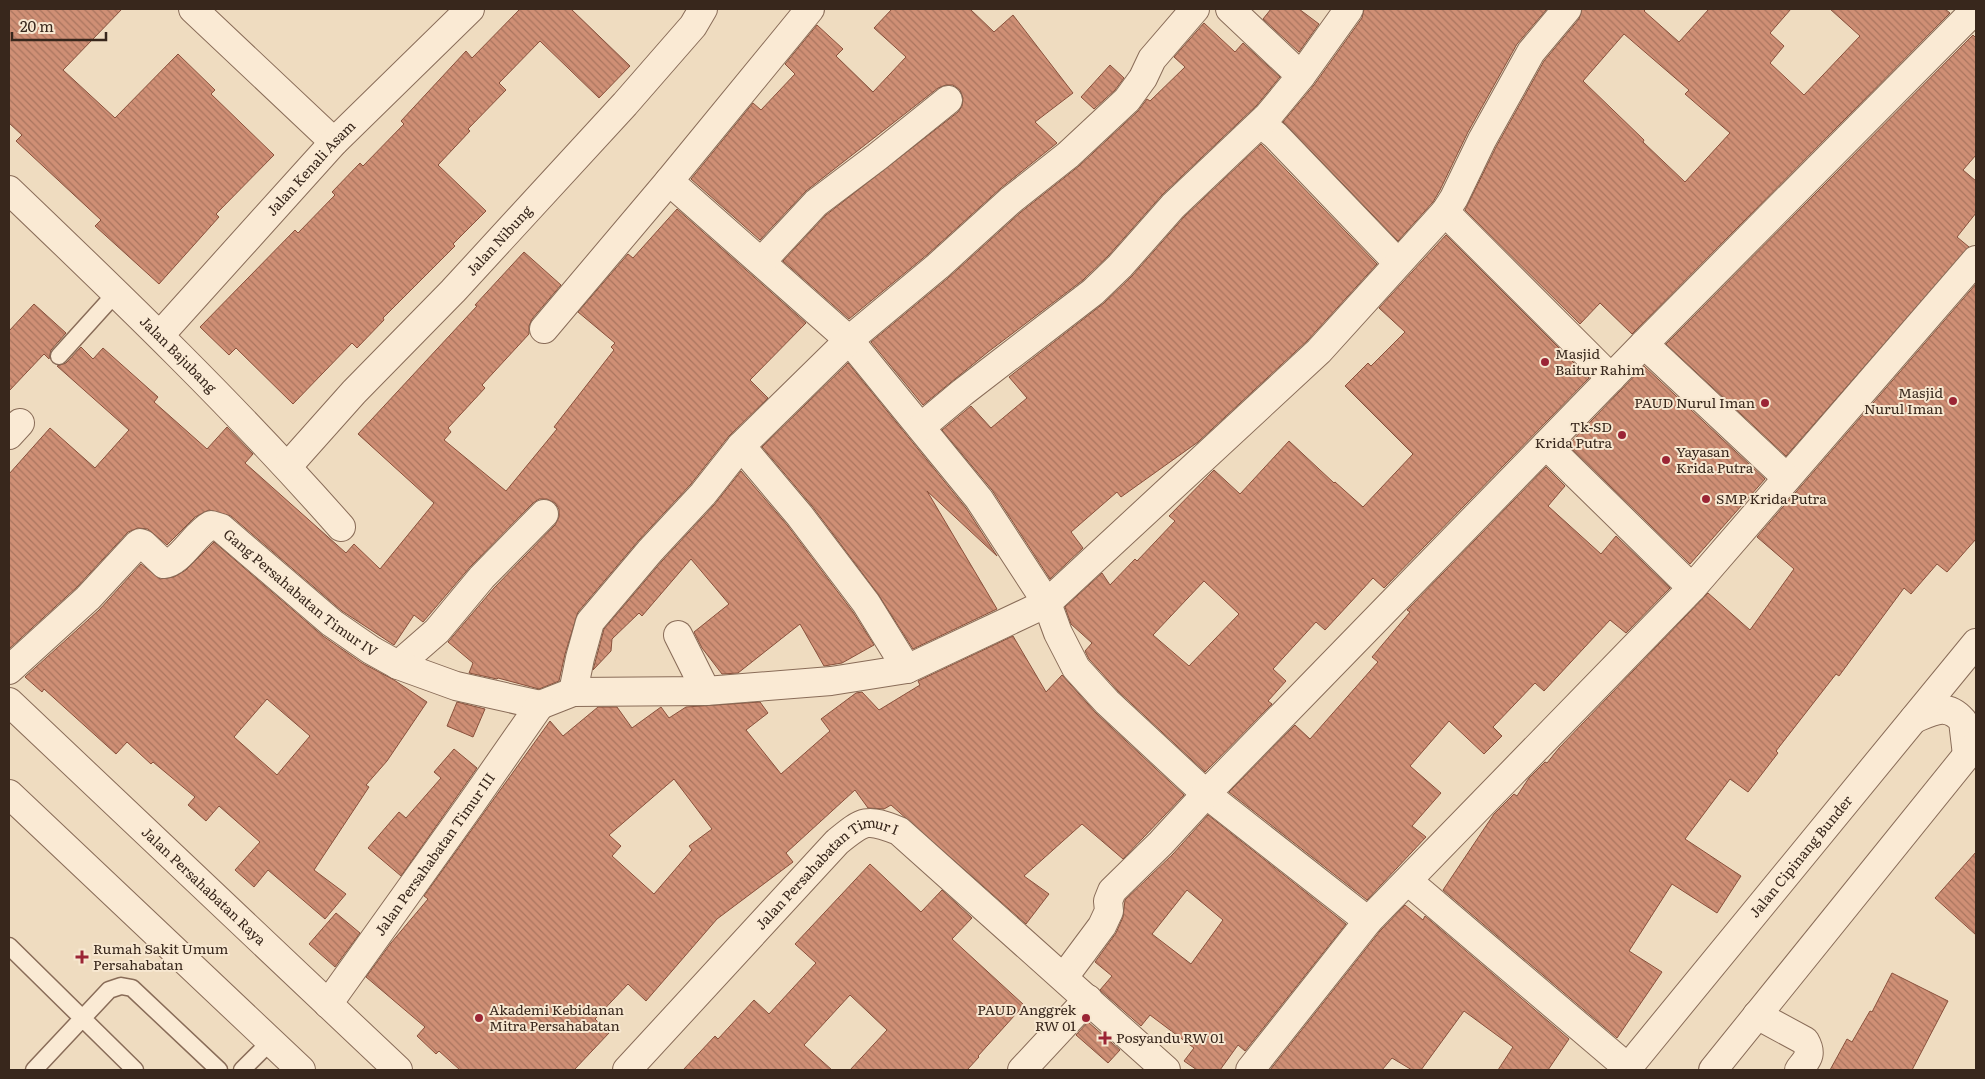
<svg xmlns="http://www.w3.org/2000/svg" width="1985" height="1079" viewBox="0 0 1985 1079" font-family="Literata,serif">
<style>
.building{fill:url(#building-back-hatch);stroke:#89513c;fill-rule:evenodd}
.lines{fill:none;stroke-linecap:round;stroke-linejoin:round}
.service-casing{stroke:#896c58;stroke-width:19}
.minor-casing{stroke:#896c58;stroke-width:30}
.tertiary-casing{stroke:#896c58;stroke-width:30}
.service{stroke:#faead4;stroke-width:16}
.minor{stroke:#faead4;stroke-width:28}
.tertiary{stroke:#faead4;stroke-width:28}
.poi-dot{fill:#9b2535;stroke:#f7e7d0;stroke-width:2}
.labels{text-anchor:middle;stroke-width:4;stroke-linejoin:round;paint-order:stroke}
.street-label{font-size:14px;fill:#38271c;stroke:#f7e7d0}
.poi-label{font-size:14px;fill:#38271c;stroke:#f7e7d0;text-anchor:start}
</style>
<defs>
<pattern id="building-back-hatch" width="6" height="6" patternUnits="userSpaceOnUse" patternTransform="scale(1.25)"><rect width="6" height="6" fill="#cf8f75"/><path d="M-1 5l2 2M0 0l6 6M5-1l2 2" fill="none" stroke="#a9755f"/></pattern>
</defs>
<rect width="100%" height="100%" fill="#efdcc0"/>
<path class="building" d="M9,9H122L63,70L115,118L178,54L215,90L211,94L274,155L216,214L219,217L159,284L95,226L101,220L16,141L22,135L9,123Z
M520,9H571L630,66L599,98L540,41L499,83L506,90L468,129L470,131L438,165L486,211L453,244L455,246L383,318L384,320L357,348L352,343L293,404L236,348L229,355L200,327L295,230L298,233L335,195L332,192L360,163L363,166L404,124L401,121L466,51L472,58Z
M892,9H970L994,32L1013,15L1073,93L1035,122L1057,143L1001,188L928,254L849,319L783,261L826,215L958,112L962,106L963,98L960,90L953,85H946L938,88L806,191L760,240L691,179L753,103L761,110L795,74L785,64L817,25L843,49L836,56L873,92L906,57L874,28Z
M1271,9H1299L1319,24L1299,52L1263,19Z
M1364,9H1547L1517,44L1468,132L1440,190L1433,202L1398,241L1283,122L1314,85L1362,18Z
M1582,9H1646L1644,11L1679,42L1709,9H1791L1770,33L1784,46L1770,63L1804,95L1860,36L1830,9H1945L1950,13L1632,334L1600,303L1580,324L1465,210L1496,147L1544,61L1579,19ZM1624,34L1689,90L1685,94L1730,133L1685,182L1643,142L1644,140L1583,81Z
M1204,23L1235,52L1243,43L1280,77L1257,105L1162,195L1109,255L1083,280L988,352L923,405L871,342L948,278L1021,212L1079,166L1138,111L1147,99L1150,101L1185,67L1174,57Z
M1973,35L1976,38V155L1963,170L1976,181V213L1957,237L1969,247L1786,456L1666,344Z
M1110,65L1124,78L1115,90L1094,109L1081,97Z
M1261,144L1377,264L1308,340L1198,442L1121,497L1117,492L1071,532L1083,548L1050,579L992,490L942,430L971,406L991,428L1027,398L1009,377L1104,303L1132,276L1184,217Z
M677,209L806,323L750,380L768,398L729,436L691,484L639,540L578,612L565,654L559,681L539,689L498,678L497,679L469,673L473,663L448,642L494,588L555,525L559,517V509L555,503L547,499H539L533,503L471,566L423,622L414,615L394,645L342,611L231,516L209,510L195,517L167,545L148,529L138,528L128,532L77,587L9,649V474L50,428L95,468L129,430L57,366L66,363L81,347L93,359L103,348L158,397L154,402L207,449L227,427L253,454L245,463L346,553L354,544L380,569L434,503L358,434L477,306L475,305L524,252L561,285L532,319L529,326V334L482,385L485,388L448,428L451,432L444,440L506,491L557,429L554,427L614,350L611,347L615,343L578,312L628,254L633,258Z
M1446,235L1589,378L1384,588L1373,578L1325,630L1316,622L1273,669L1286,681L1268,701L1272,704L1205,772L1118,691L1089,659L1085,651L1092,643L1071,624L1065,607L1102,573L1110,585L1135,559L1137,561L1175,521L1169,516L1214,470L1240,494L1289,441L1334,483L1335,482L1363,507L1413,454L1345,386L1368,363L1371,366L1405,332L1379,308ZM1204,581L1239,614L1189,666L1153,635Z
M1976,284V539L1947,572L1937,564L1911,594L1904,588L1839,676L1836,674L1776,751L1778,753L1748,792L1730,779L1685,839L1741,876L1717,913L1672,884L1629,951L1662,972L1617,1038L1443,890L1494,814L1514,794L1517,796L1529,778L1545,762L1547,763L1559,748L1708,593L1750,630L1794,569L1757,537Z
M34,304L66,333L51,350L49,359L44,354L9,391V331Z
M848,363L966,508L997,556L927,491L997,609L913,649L878,594L812,506L762,447Z
M1644,366L1765,479L1690,564L1568,445Z
M1546,467L1565,486L1548,506L1601,554L1616,536L1670,588L1626,633L1610,620L1544,691L1535,683L1493,727L1502,736L1484,754L1449,721L1410,766L1441,793L1412,826L1426,837L1367,900L1229,792L1295,725L1310,739L1378,662L1372,657L1410,612L1407,610Z
M741,471L788,526L853,612L874,645L842,663L824,666L800,624L738,673L722,674L702,648L694,632L729,604L691,559L642,616L639,613L612,639L611,651L593,670L604,629L662,561L714,505Z
M214,542L323,636L362,663L394,680L427,702L387,761L366,785L369,787L314,870L346,894L325,919L268,870L254,887L235,870L260,842L219,806L206,821L188,805L195,797L153,762L151,764L127,742L116,754L44,689L42,692L25,677L99,610L141,564L160,579L174,577L186,570ZM267,699L310,736L277,775L234,737Z
M1013,636L1046,692L1062,675L1096,713L1184,795L1123,859L1082,824L1024,876L1049,894L1026,924L891,805L884,809L868,808L855,790L786,853L793,862L717,919L646,1001L628,984L595,1019L609,1033L574,1070H460L439,1051L436,1054L417,1036L425,1027L366,977L391,943L428,899L424,896L550,721L563,736L598,707H617L632,728L661,707L669,718L686,707L760,702L768,713L746,730L781,774L830,731L821,719L856,693L862,692L879,710L920,685L918,681ZM674,779L712,829L689,846L692,850L654,894L612,856L621,846L609,835Z
M457,702L485,709L473,737L447,726Z
M454,749L477,768L401,876L368,848L399,812L406,818L441,778L434,772Z
M1208,815L1346,924L1245,1051L1238,1045L1220,1070H1197L1184,1061L1194,1048L1150,1015L1141,1026L1100,990L1112,976L1095,962L1116,933L1123,917L1125,900L1173,854ZM1187,890L1223,920L1191,964L1152,934Z
M1976,852V935L1935,898Z
M870,864L921,912L942,890L972,918L952,939L1024,1005L978,1056L979,1057L967,1070H850L887,1030L850,995L804,1045L832,1070H683L715,1036L718,1039L754,1000L769,1014L816,963L795,944Z
M1405,905L1423,920L1425,916L1569,1039L1548,1070H1498L1513,1047L1464,1011L1421,1070H1412L1392,1058L1382,1070H1270L1380,931Z
M336,913L360,933L335,967L309,944Z
M1892,973L1948,1001L1912,1070H1830L1847,1039L1852,1042L1870,1011L1872,1012Z
M1088,1022L1120,1050L1108,1063L1076,1035Z"/>
<g class="lines">
<g class="service-casing">
<path id="service" d="M59,356L116,293
M9,946L135,1070
M34,1070L109,990L121,986L132,988L219,1070
M242,1070L270,1042"/>
</g>
<g class="minor-casing">
<g id="minor">
<path d="M193,9L334,142"/>
<path d="M1230,9L1301,76"/>
<path d="M1261,124L1275,135L1398,263"/>
<path d="M669,181L849,340L979,499L1047,603L1058,633L1076,668L1107,702L1206,794L1368,921L1692,588L1976,260"/>
<path id="s1" d="M9,190C123,299 236,408 341,527"/>
<path d="M1445,212L1611,378"/>
<path d="M762,261L816,203L877,157L948,100"/>
<path d="M544,329L669,181L810,9"/>
<path id="s2" d="M160,335L334,142L470,9"/>
<path d="M1644,344L1787,478"/>
<path d="M921,427L963,392L1093,292L1120,266L1173,206L1268,116L1301,76L1349,9"/>
<path d="M9,435L20,423"/>
<path d="M1546,445L1692,588"/>
<path d="M741,446L800,516L866,603L907,669"/>
<path id="s3" d="M288,466L354,392L453,291L625,104L693,26L703,9"/>
<path d="M678,635L706,691"/>
<path d="M398,665L437,631L482,577L544,514"/>
<path id="s4" d="M9,670L88,598L137,545L140,543L143,544L164,564C180,563 195,533 211,525L221,528L332,623L371,650L398,665L456,686L540,705"/>
<path d="M573,692L580,658L590,622L650,551L703,494L741,446L849,340L938,266L1011,200L1068,155L1127,100L1143,78L1152,59L1195,9"/>
<path d="M540,705L573,692L706,691L831,681L907,669L1047,603L1319,351L1445,212L1454,198L1482,140L1531,52L1567,9"/>
<path d="M1408,881L1628,1068"/>
<path d="M1064,977L1102,926L1109,911L1108,901L1112,891L1161,843L1206,794L1644,344L1973,12L1976,15"/>
<path id="s5" d="M328,1004L471,804L540,705"/>
<path d="M1757,1015L1805,1041C1813,1055 1807,1059 1799,1070"/>
<path id="s6" d="M627,1070L837,842C864,820 866,818 899,831L1166,1070"/>
<path d="M1022,1070L1088,999"/>
<path d="M1250,1070L1368,921"/>
</g>
</g>
<g class="tertiary-casing">
<g id="tertiary">
<path id="s7" d="M9,702L398,1070"/>
<path d="M1914,719C1933,711 1947,702 1963,721L1967,755"/>
<path d="M9,794L301,1070"/>
<path id="s8" d="M1626,1070L1976,643"/>
<path d="M1713,1070L1976,744"/>
</g>
</g>
<use href="#service" class="service"/>
<use href="#minor" class="minor"/>
<use href="#tertiary" class="tertiary"/>
</g>
<g class="poi-dot">
<circle cx="1545" cy="362" r="5"/>
<circle cx="1953" cy="401" r="5"/>
<circle cx="1765" cy="403" r="5"/>
<circle cx="1622" cy="435" r="5"/>
<circle cx="1666" cy="460" r="5"/>
<circle cx="1706" cy="499" r="5"/>
<path d="M79.5 949.5h5v5h5v5h-5v5h-5v-5h-5v-5h5z"/>
<circle cx="479" cy="1018" r="5"/>
<circle cx="1086" cy="1018" r="5"/>
<path d="M1102.5 1030.5h5v5h5v5h-5v5h-5v-5h-5v-5h5z"/>
</g>
<g class="labels">
<g class="street-label">
<text dy="5" stroke="none"><textPath href="#s2" startOffset="225">Jalan Kenali Asam</textPath></text>
<text dy="5" stroke="none"><textPath href="#s3" startOffset="309">Jalan Nibung</textPath></text>
<text dy="5" stroke="none"><textPath href="#s1" startOffset="236">Jalan Bajubang</textPath></text>
<text dy="5" stroke="none"><textPath href="#s4" startOffset="390">Gang Persahabatan Timur IV</textPath></text>
<text dy="5" stroke="none"><textPath href="#s5" startOffset="184">Jalan Persahabatan Timur III</textPath></text>
<text dy="5" stroke="none"><textPath href="#s8" startOffset="276">Jalan Cipinang Bunder</textPath></text>
<text dy="5" stroke="none"><textPath href="#s6" startOffset="286">Jalan Persahabatan Timur I</textPath></text>
<text dy="5" stroke="none"><textPath href="#s7" startOffset="268">Jalan Persahabatan Raya</textPath></text>
</g>
<g class="poi-label">
<text x="1555" y="359">Masjid<tspan x="1555" dy="16">Baitur Rahim</tspan></text>
<text x="1943" y="398" text-anchor="end">Masjid<tspan x="1943" dy="16">Nurul Iman</tspan></text>
<text x="1755" y="408" text-anchor="end">PAUD Nurul Iman</text>
<text x="1612" y="432" text-anchor="end">Tk-SD<tspan x="1612" dy="16">Krida Putra</tspan></text>
<text x="1676" y="457">Yayasan<tspan x="1676" dy="16">Krida Putra</tspan></text>
<text x="1716" y="504">SMP Krida Putra</text>
<text x="93" y="954">Rumah Sakit Umum<tspan x="93" dy="16">Persahabatan</tspan></text>
<text x="489" y="1015">Akademi Kebidanan<tspan x="489" dy="16">Mitra Persahabatan</tspan></text>
<text x="1076" y="1015" text-anchor="end">PAUD Anggrek<tspan x="1076" dy="16">RW 01</tspan></text>
<text x="1116" y="1043">Posyandu RW 01</text>
</g>
</g>
<rect width="1985" height="1079" fill="none" stroke="#38271c" stroke-width="20"/>
<path d="M12 32v8h94v-8" fill="none" stroke="#38271c" stroke-width="2.5"/>
<text x="20" y="32" font-size="15" fill="#38271c" stroke="#f7e7d0" stroke-width="4" paint-order="stroke">20 m</text>
</svg>
